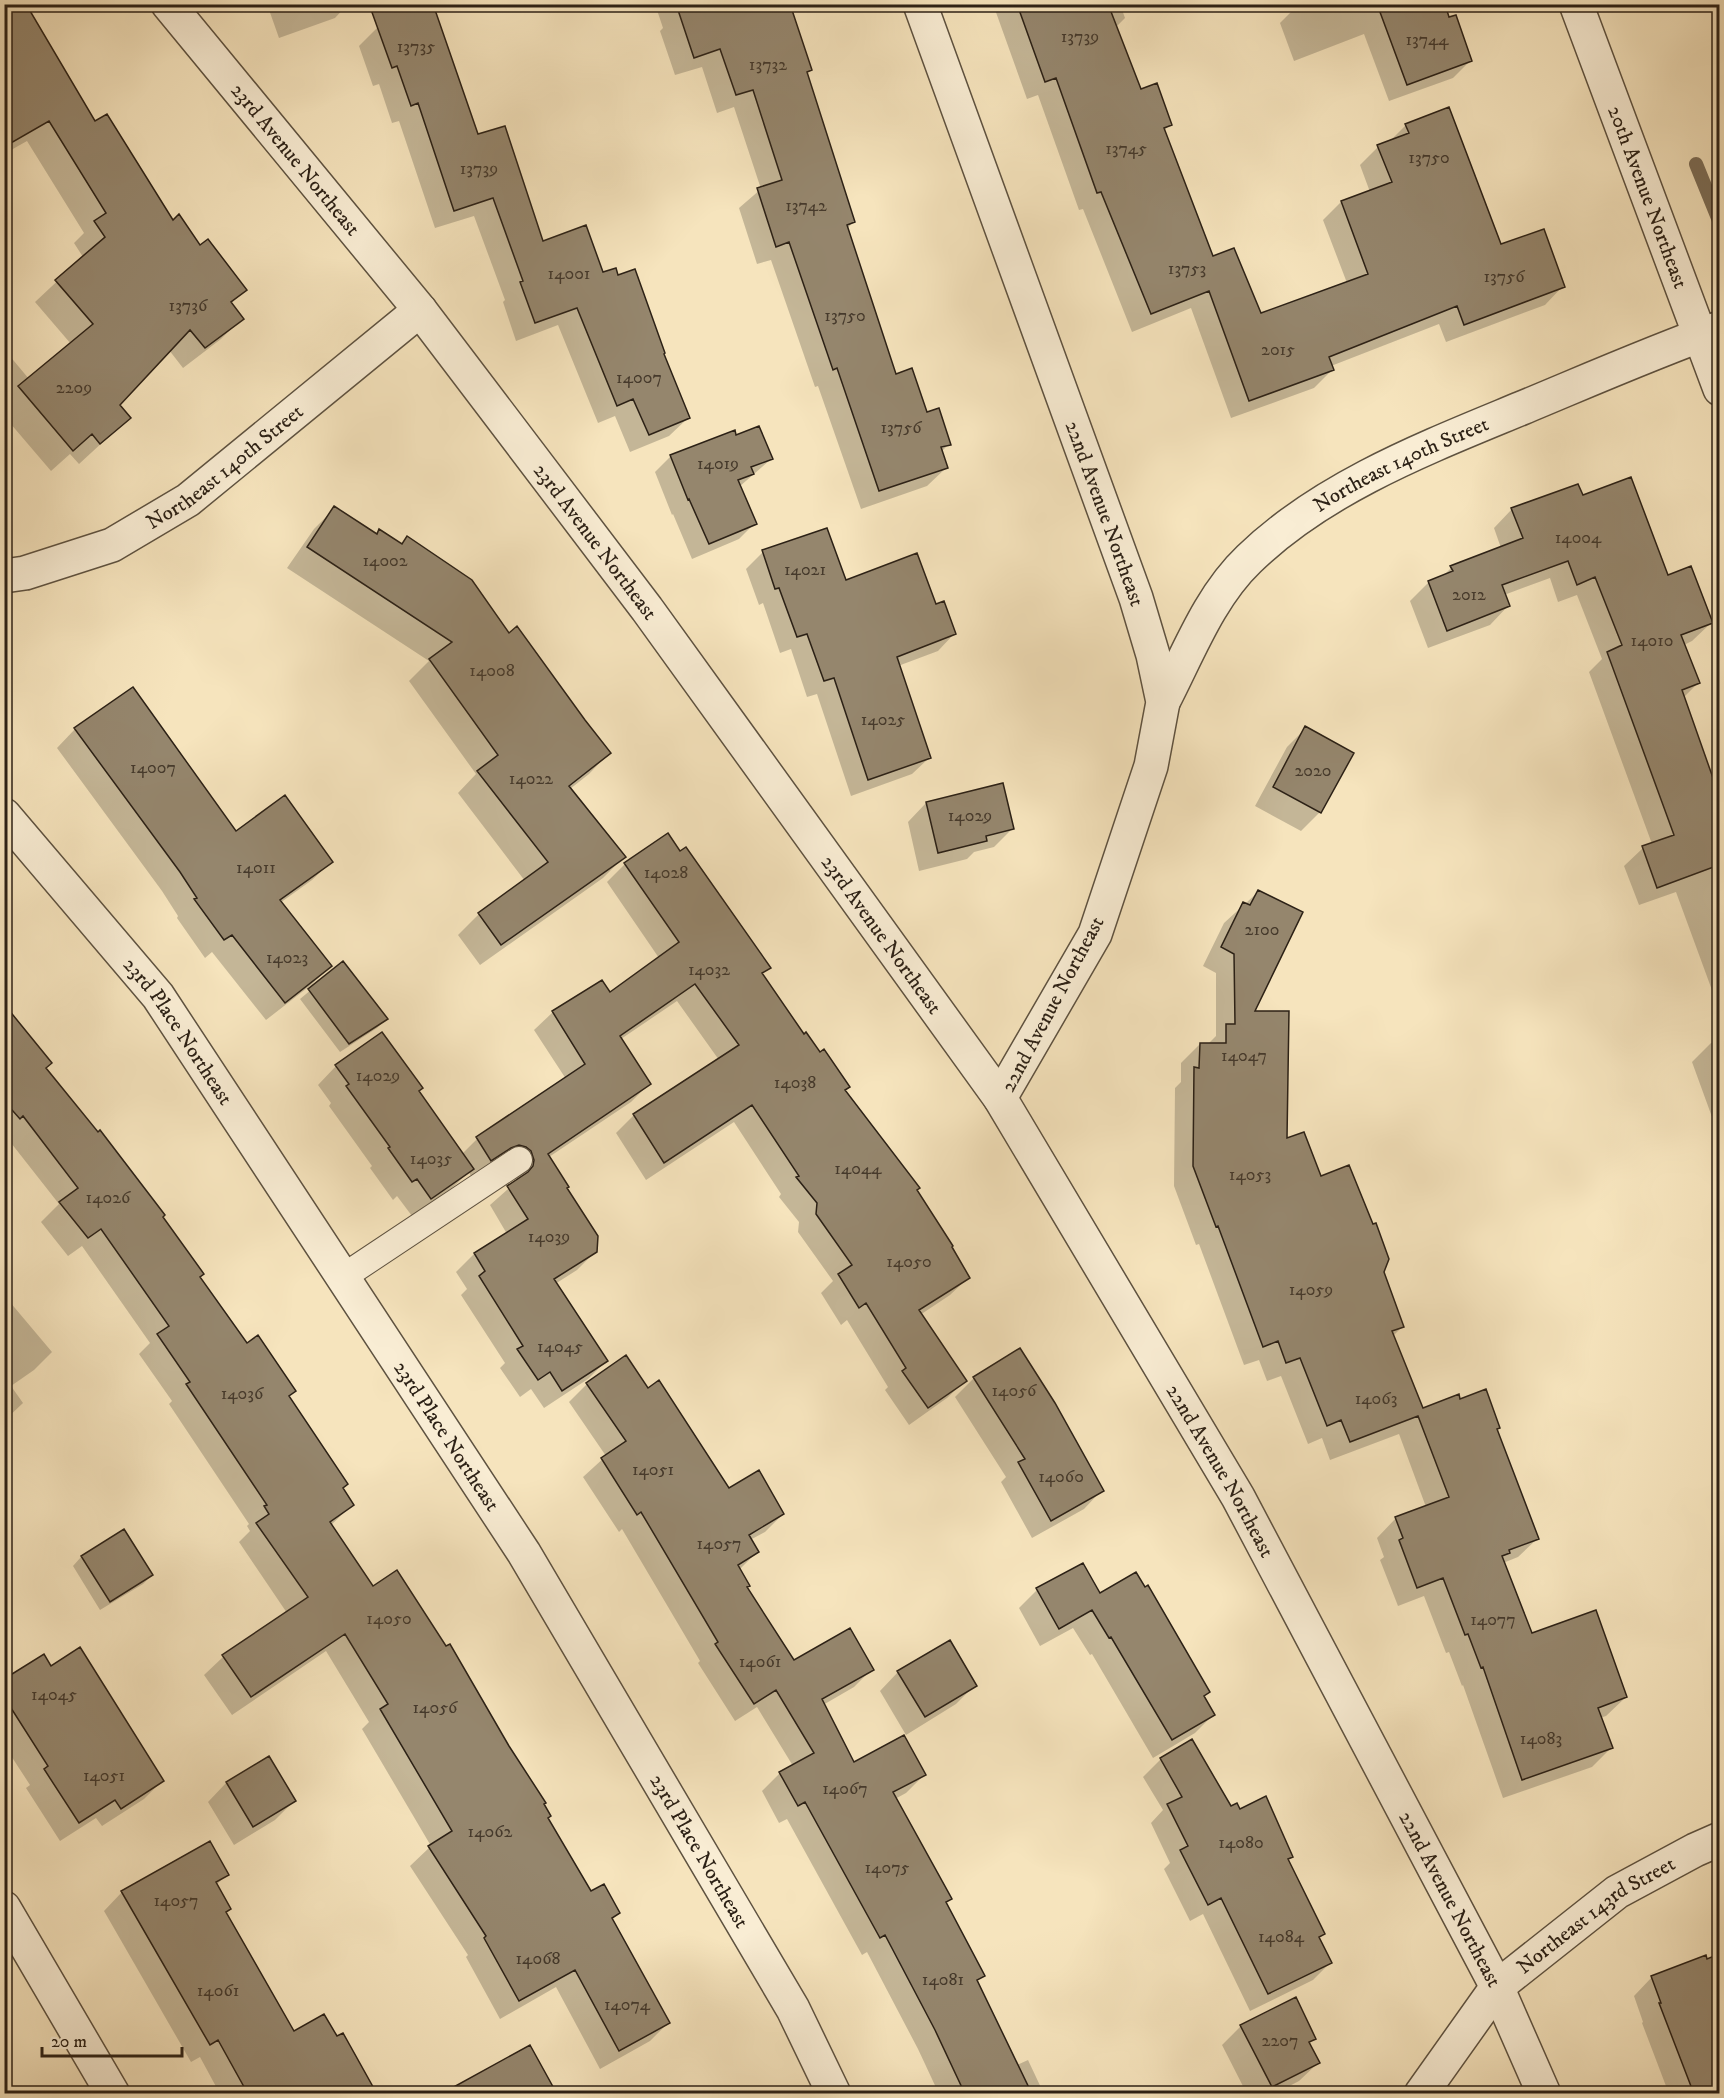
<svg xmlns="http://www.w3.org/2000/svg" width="1724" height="2098" viewBox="0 0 1724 2098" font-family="'IM FELL DW Pica',serif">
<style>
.shadow{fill:#0003}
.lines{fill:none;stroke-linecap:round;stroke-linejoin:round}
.stream{stroke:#7c6e58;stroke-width:14}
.building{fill:#95866d;stroke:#2c2116;stroke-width:1.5}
.service-casing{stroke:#5e5240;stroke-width:28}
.minor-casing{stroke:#5e5240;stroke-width:36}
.service{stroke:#f9edd4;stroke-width:26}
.minor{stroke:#f9edd4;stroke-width:33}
.labels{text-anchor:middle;stroke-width:6;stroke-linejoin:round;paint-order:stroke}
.number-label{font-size:18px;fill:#463a2c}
.street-label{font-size:21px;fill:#2c2116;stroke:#f9edd4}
</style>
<rect width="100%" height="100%" fill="#f6e4bd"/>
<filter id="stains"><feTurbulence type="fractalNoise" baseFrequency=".00333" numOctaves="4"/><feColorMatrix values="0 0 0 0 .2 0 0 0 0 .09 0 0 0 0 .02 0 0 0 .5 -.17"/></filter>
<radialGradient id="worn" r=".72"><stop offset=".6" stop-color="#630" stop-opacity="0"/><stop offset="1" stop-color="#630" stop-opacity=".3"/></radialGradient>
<path class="shadow" d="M4,4L173,222L245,289L231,304L242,318L221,339L183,368L169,350L118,405L129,418L79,464L70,454L51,471L4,416V349L29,379L71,344L35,302L83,257L74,243L84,233L27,141L4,154Z
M267,4H348L335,18L279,38Z
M655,4H788L810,69L806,73L854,221L847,229L895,376L949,444L941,452L946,468L927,486L861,509L818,386L815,387L771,260L757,264L739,208L761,189L734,107L717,113L702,67L675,75L660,31L663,28Z
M993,4H1120L1125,18L1115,28L1140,91L1170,124L1164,131L1213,258L1260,315L1347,283L1323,220L1341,202L1370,192L1360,165L1378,147L1388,143L1406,125L1500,246L1563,286L1545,305L1446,342L1439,324L1331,366L1332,370L1314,388L1231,418L1191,308L1132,332L1083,209L1079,210L1038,95L1027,99Z
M1299,4H1443L1448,19L1471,60L1453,78L1389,101L1364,34L1294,61L1280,23Z
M378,27L477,136L542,242L602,274L688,418L669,436L630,452L615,416L598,423L558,325L516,341L503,302L505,300L474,216L435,228L399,121L392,123L379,84L373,86L359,46Z
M736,437L771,459L739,487L755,523L739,539L692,559L673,514L672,515L655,472L671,456Z
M1582,497L1667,577L1711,623L1692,641L1684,645L1698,683L1683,698L1720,799V1012L1676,892L1639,905L1624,866L1643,848L1652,844L1589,672L1602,659L1577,595L1558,602L1550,578L1504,595L1508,606L1490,625L1428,648L1410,601L1429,582L1442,577L1451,568L1501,548L1494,528L1512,509Z
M335,508L376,535L380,531L400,545L407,538L509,635L609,753L589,774L570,789L624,857L603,878L480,965L458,935L479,914L525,881L458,793L476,774L409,681L429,661L287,568L314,529Z
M763,552L845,582L935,606L954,634L938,651L898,666L929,758L912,774L851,796L817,694L807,697L791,649L780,653L763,603L759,605L746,569Z
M1306,728L1352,753L1320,812L1301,831L1255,806L1287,747Z
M75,729L236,833L331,862L312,880L280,903L330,966L311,985L266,1020L212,952L205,958L177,918L178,916L162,891L57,748Z
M926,803L1013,828L994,847L974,852L967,859L919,871L908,822Z
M667,835L769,968L761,975L916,1190L969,1277L950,1295L920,1315L966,1380L947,1398L909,1425L885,1390L888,1387L847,1320L841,1325L821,1293L833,1281L798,1232L799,1222L779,1197L781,1194L734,1122L646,1180L616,1133L634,1115L719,1060L677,1001L621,1039L649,1084L631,1102L549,1157L596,1251L577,1270L555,1284L606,1361L588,1379L544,1408L531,1389L520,1397L500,1368L505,1363L461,1295L467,1289L456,1272L474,1254L507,1234L490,1205L516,1182V1177L513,1169L472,1178L469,1172L453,1187L412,1216L397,1196L393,1200L370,1168L372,1166L329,1106L331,1103L318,1085L336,1066L418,1092L462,1154L477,1139L566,1079L534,1030L553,1012L602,982L609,994L659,958L607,882L625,864Z
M1258,892L1253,1012L1285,1140L1320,1178L1382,1272L1402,1327L1393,1336L1422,1410L1460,1401L1496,1429L1538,1538L1518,1557L1503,1563L1531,1635L1626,1697L1606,1716L1600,1718L1611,1748L1592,1767L1503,1798L1463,1685L1462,1686L1449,1652L1446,1653L1424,1596L1398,1606L1380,1560L1384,1557L1377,1538L1396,1518L1426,1507L1399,1434L1330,1460L1322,1438L1308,1444L1281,1376L1267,1381L1259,1360L1244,1365L1199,1244L1196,1245L1174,1186L1175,1088L1181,1082V1063L1200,1044H1208L1216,1036V973L1203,966L1224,923Z
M342,964L386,1019L377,1028L340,1052L300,999Z
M4,1002L12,1012L10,1014L44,1068L161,1217L198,1277L247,1345L287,1397L352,1505L330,1526L373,1588L543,1805L547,1818L590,1893L618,1913L612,1920L668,2023L650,2041L600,2069L556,1987L500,2019L466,1957L468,1955L410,1866L431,1846L362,1729L369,1722L326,1651L232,1715L204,1675L223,1657L287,1613L239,1542L250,1531L247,1526L249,1524L169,1404L172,1401L139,1354L150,1343L82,1246L68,1256L41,1222L59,1204L4,1134Z
M1720,1040V1139L1692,1062L1711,1043Z
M4,1295L52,1352L34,1370L11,1386L23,1403L4,1421Z
M974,1378L1102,1490L1084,1509L1032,1538L1001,1482L1006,1477L955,1397Z
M587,1384L647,1390L729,1490L783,1514L765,1532L750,1540L757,1552L739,1570L746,1588L793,1662L872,1669L854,1687L823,1705L854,1764L924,1775L906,1793L895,1799L950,1899L945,1903L983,1975L976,1982L1017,2065L1028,2060L1044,2094H939L918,2049L867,1952L862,1955L787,1819L779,1823L762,1791L780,1773L793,1766L757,1707L735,1721L698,1663L700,1661L622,1529L619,1532L583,1477L606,1456L569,1402Z
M124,1531L152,1575L143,1584L100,1610L73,1566L81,1557Z
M1037,1590L1099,1595L1203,1697L1213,1715L1195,1733L1153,1758L1092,1654L1090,1655L1073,1628L1040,1646L1019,1608Z
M50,1668L162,1781L144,1799L102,1826L96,1818L60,1841L26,1788L30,1785L4,1745V1681Z
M898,1672L975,1685L956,1704L906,1735L880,1691Z
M1191,1741L1230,1808L1239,1811L1292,1856L1287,1861L1324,1934L1318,1939L1330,1963L1313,1980L1250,2011L1203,1914L1190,1921L1164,1869L1170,1863L1151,1823L1163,1810L1143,1777L1161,1759Z
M268,1758L294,1801L275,1820L234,1845L208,1802L226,1783Z
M209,1843L227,1875L216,1885L225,1913L293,2033L375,2094H220L200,2057L191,2062L104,1911L122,1892Z
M1720,1956V2094H1669L1642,2023L1643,2022L1634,1996L1652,1977Z
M1295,1999L1314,2038L1309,2044L1318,2063L1299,2081L1274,2094H1247L1222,2045L1241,2026Z
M651,2087L655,2094H639Z"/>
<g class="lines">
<path class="stream" d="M1696,164L1720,223"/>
</g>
<path class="building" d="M4,4H26L95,121L107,114L173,220L179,214L200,245L208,239L247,290L231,302L244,319L205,348L190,330L120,405L131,418L100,444L92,434L73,451L18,386L93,324L55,280L105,237L94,221L106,213L49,121L4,147Z
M369,4H433L478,134L505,126L543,241L586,225L603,272L616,268L618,275L635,269L665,353L664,354L690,418L649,435L633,399L617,406L577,308L535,323L520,282L523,281L493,198L454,211L418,103L411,106L397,66L392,68Z
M676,4H790L812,70L807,72L855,222L847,225L896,374L912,368L927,412L939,408L951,445L941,447L948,468L879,491L837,368L833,370L789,242L776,247L757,188L782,180L753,90L736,95L720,49L694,58Z
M1017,4H1108L1141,89L1157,83L1172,125L1164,128L1213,256L1234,248L1261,313L1368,274L1341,201L1392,182L1377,145L1409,133L1405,124L1449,107L1501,244L1544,229L1565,287L1464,325L1457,306L1329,357L1334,370L1249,401L1209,291L1151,314L1101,192L1097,193L1056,78L1045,82Z
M1377,4H1445L1449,17L1456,15L1472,61L1407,85Z
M759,426L773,459L751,467L754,474L738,480L757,524L709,544L689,499L688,500L670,455L735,430L736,435Z
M1631,477L1668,575L1691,566L1713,623L1681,635L1700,683L1682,690L1719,795V865L1657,888L1642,846L1674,835L1607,652L1622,645L1595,577L1577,585L1568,561L1502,585L1510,606L1447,631L1428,581L1453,571L1450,566L1523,538L1511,508L1578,484L1583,495Z
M334,506L377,534L379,529L402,544L407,536L472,580L509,633L517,626L585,720L611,753L569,786L626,857L501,945L478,913L548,862L477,771L498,755L429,659L452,642L307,547Z
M827,528L846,580L917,553L936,604L944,601L956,634L897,657L931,758L868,780L834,678L824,681L807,634L797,637L779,588L775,589L762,550Z
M133,687L236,831L285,795L333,862L280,900L332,966L285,1003L232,935L224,940L194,899L197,898L180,872L74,728Z
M1305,726L1354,753L1321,813L1273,787Z
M1003,783L1014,829L986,836L987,841L938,853L926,802Z
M668,833L680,851L686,847L771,968L762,973L804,1034L806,1032L820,1052L824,1049L850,1087L845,1090L920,1188L917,1190L953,1246L952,1247L970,1278L919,1310L967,1381L928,1408L902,1371L906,1368L866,1303L859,1308L838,1274L852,1265L816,1214L817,1203L796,1177L799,1176L752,1105L664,1163L633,1114L739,1045L695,984L620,1036L651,1084L548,1154L569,1187L567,1188L598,1236L597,1252L554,1279L608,1361L562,1391L550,1372L538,1380L517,1349L523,1346L479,1276L485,1271L474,1253L528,1219L507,1186L528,1172L533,1166L534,1160L531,1151L526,1147L519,1145L511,1148L491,1161L476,1137L585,1064L552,1011L602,980L610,992L679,942L624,863Z
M1258,890L1303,912L1255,1011H1289L1287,1138L1304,1132L1321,1176L1349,1165L1373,1224L1376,1223L1389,1259L1384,1272L1404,1327L1392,1331L1423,1408L1459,1394L1460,1399L1486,1389L1500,1428L1497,1429L1539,1539L1509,1550L1510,1553L1502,1556L1532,1633L1596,1610L1627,1697L1598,1708L1613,1748L1522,1780L1483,1667L1481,1668L1468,1634L1465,1635L1443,1578L1417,1588L1399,1540L1403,1538L1395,1517L1449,1497L1418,1416L1350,1442L1341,1420L1327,1426L1300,1358L1286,1363L1278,1341L1263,1347L1218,1226L1216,1227L1193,1166L1194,1067L1199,1068L1200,1043H1226V1024H1235L1234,954L1221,947L1243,902L1250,905Z
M343,961L388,1019L349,1044L308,989Z
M4,1004L52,1063L46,1068L98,1132L100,1130L165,1215L163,1217L204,1274L200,1277L247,1343L258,1335L296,1391L289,1396L348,1484L343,1488L354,1505L330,1522L373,1586L397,1570L446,1646L450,1644L509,1746L546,1803L544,1804L551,1816L548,1818L591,1891L604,1884L620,1913L612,1918L670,2023L619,2051L575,1970L519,2001L484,1938L486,1936L428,1846L452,1831L380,1709L388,1704L345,1634L251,1697L222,1655L308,1597L256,1523L269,1514L264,1506L267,1505L186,1384L190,1382L157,1334L169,1326L101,1229L88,1238L59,1202L78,1188L23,1116L20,1119L4,1101Z
M382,1032L423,1088L419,1091L474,1169L431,1199L417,1179L412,1182L388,1148L390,1147L346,1086L349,1084L335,1065Z
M1020,1348L1055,1403L1104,1491L1051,1521L1018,1462L1025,1459L973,1377Z
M626,1355L648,1388L659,1380L729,1488L759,1470L784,1514L749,1535L759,1552L738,1565L750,1586L747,1587L794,1660L850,1628L874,1670L822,1699L854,1762L904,1735L926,1775L893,1792L952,1899L946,1902L985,1976L977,1980L1032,2094H965L935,2030L885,1935L880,1938L805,1802L798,1806L779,1772L814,1753L776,1690L754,1704L715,1644L718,1642L641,1512L637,1515L601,1458L626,1441L586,1383Z
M124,1529L153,1575L110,1602L81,1556Z
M1083,1563L1100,1593L1136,1572L1145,1587L1148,1585L1210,1692L1204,1696L1215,1715L1172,1740L1111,1637L1109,1638L1092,1610L1059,1629L1036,1588Z
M950,1640L977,1686L925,1717L897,1671Z
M80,1647L164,1781L121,1809L115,1800L79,1823L44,1769L48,1766L4,1697V1679L44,1654L51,1666Z
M1192,1739L1231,1806L1237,1803L1240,1809L1266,1796L1293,1857L1288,1859L1325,1934L1319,1937L1332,1963L1268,1994L1221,1898L1208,1905L1180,1850L1188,1846L1167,1804L1182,1797L1160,1758Z
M269,1756L296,1801L253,1827L226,1782Z
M210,1841L229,1875L216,1882L231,1909L226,1912L294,2031L324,2014L337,2036L343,2033L377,2094H248L218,2040L210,2045L121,1891Z
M1719,1954V2094H1694L1659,2003H1661L1651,1976L1706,1955L1707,1959Z
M1296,1997L1316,2039L1309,2042L1320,2063L1272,2087L1240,2025Z
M530,2045L557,2094H441Z"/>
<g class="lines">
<g class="service-casing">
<path id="service" d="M343,1277L519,1160"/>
</g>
<g class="minor-casing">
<g id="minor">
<path id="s1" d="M168,4L420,310L647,609L1000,1098L1238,1497L1497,1987L1544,2094"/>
<path id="s2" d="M920,4L1136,598L1153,655L1163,702L1151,766L1095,934L1000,1098"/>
<path id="s3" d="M1576,4L1720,389"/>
<path id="s4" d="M4,576L25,573L112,545L188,500L420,310"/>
<path id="s5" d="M1163,702C1188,654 1209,597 1249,559C1323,487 1428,447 1522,408C1587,381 1653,352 1720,328"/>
<path id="s6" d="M4,815L158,996L524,1553L793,2009L834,2094"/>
<path d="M4,1908L113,2094"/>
<path id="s7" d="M1421,2094L1497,1987L1617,1892L1695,1850L1720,1839"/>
</g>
</g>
<use href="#service" class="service"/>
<use href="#minor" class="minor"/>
</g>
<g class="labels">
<g class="number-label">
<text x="1080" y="42">13739</text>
<text x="1427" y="45">13744</text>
<text x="416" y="52">13735</text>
<text x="768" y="70">13732</text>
<text x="1126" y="154">13745</text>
<text x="1429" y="163">13750</text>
<text x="479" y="174">13739</text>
<text x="806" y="211">13742</text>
<text x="1187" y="274">13753</text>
<text x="569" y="279">14001</text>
<text x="1504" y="282">13756</text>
<text x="188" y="311">13736</text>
<text x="845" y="321">13750</text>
<text x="1278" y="355">2015</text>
<text x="639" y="383">14007</text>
<text x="74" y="393">2209</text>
<text x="901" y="433">13756</text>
<text x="718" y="469">14019</text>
<text x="1578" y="543">14004</text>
<text x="385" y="566">14002</text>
<text x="805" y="575">14021</text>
<text x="1469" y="600">2012</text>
<text x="1652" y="646">14010</text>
<text x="492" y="676">14008</text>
<text x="883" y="725">14025</text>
<text x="153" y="773">14007</text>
<text x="1313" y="776">2020</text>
<text x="531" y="784">14022</text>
<text x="970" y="821">14029</text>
<text x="256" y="873">14011</text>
<text x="666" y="878">14028</text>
<text x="1262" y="935">2100</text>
<text x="287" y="963">14023</text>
<text x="709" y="975">14032</text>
<text x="1244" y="1061">14047</text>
<text x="378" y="1081">14029</text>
<text x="795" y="1088">14038</text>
<text x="431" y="1164">14035</text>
<text x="858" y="1174">14044</text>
<text x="1250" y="1180">14053</text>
<text x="108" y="1203">14026</text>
<text x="549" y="1242">14039</text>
<text x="909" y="1267">14050</text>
<text x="1311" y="1295">14059</text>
<text x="560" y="1352">14045</text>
<text x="1014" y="1396">14056</text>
<text x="242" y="1399">14036</text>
<text x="1376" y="1404">14063</text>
<text x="653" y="1475">14051</text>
<text x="1061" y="1482">14060</text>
<text x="719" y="1549">14057</text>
<text x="389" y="1624">14050</text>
<text x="1493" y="1625">14077</text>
<text x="760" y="1667">14061</text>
<text x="54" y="1700">14045</text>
<text x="435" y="1713">14056</text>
<text x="1541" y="1744">14083</text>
<text x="104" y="1781">14051</text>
<text x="845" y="1794">14067</text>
<text x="490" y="1837">14062</text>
<text x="1241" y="1848">14080</text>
<text x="887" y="1873">14075</text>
<text x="176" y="1906">14057</text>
<text x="1281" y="1942">14084</text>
<text x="538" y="1964">14068</text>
<text x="943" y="1985">14081</text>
<text x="218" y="1996">14061</text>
<text x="627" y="2010">14074</text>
<text x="1280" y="2046">2207</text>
</g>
<g class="street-label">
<text dy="7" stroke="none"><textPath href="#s1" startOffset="201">23rd Avenue Northeast</textPath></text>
<text dy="7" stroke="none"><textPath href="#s3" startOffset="206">20th Avenue Northeast</textPath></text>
<text dy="7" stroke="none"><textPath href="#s4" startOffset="250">Northeast 140th Street</textPath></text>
<text dy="7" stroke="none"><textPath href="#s5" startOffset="348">Northeast 140th Street</textPath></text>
<text dy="7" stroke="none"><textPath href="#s2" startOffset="542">22nd Avenue Northeast</textPath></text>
<text dy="7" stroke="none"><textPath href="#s1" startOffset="687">23rd Avenue Northeast</textPath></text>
<text dy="7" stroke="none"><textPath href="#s1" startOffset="1173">23rd Avenue Northeast</textPath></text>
<text transform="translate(1052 1004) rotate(-62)" y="7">22nd Avenue Northeast</text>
<text dy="7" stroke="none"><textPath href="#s6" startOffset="278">23rd Place Northeast</textPath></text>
<text dy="7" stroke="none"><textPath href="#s6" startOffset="764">23rd Place Northeast</textPath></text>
<text dy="7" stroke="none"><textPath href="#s1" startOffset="1808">22nd Avenue Northeast</textPath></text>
<text dy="7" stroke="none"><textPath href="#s6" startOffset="1250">23rd Place Northeast</textPath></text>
<text dy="7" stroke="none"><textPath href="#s1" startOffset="2294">22nd Avenue Northeast</textPath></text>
<text dy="7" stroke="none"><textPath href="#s7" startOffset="254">Northeast 143rd Street</textPath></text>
</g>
</g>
<rect width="1724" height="2098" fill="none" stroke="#f6e4bd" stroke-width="24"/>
<rect x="6" y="6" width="1712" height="2086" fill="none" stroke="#2c2116" stroke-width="3"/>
<rect x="12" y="12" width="1700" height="2074" fill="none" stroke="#2c2116" stroke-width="1.5"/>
<path d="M42 2047v9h140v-9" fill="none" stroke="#2c2116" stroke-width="3"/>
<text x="51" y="2047" font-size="18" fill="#2c2116" stroke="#f9edd4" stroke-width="4.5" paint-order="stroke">20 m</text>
<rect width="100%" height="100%" filter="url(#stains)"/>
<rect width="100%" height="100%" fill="url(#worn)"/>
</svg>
